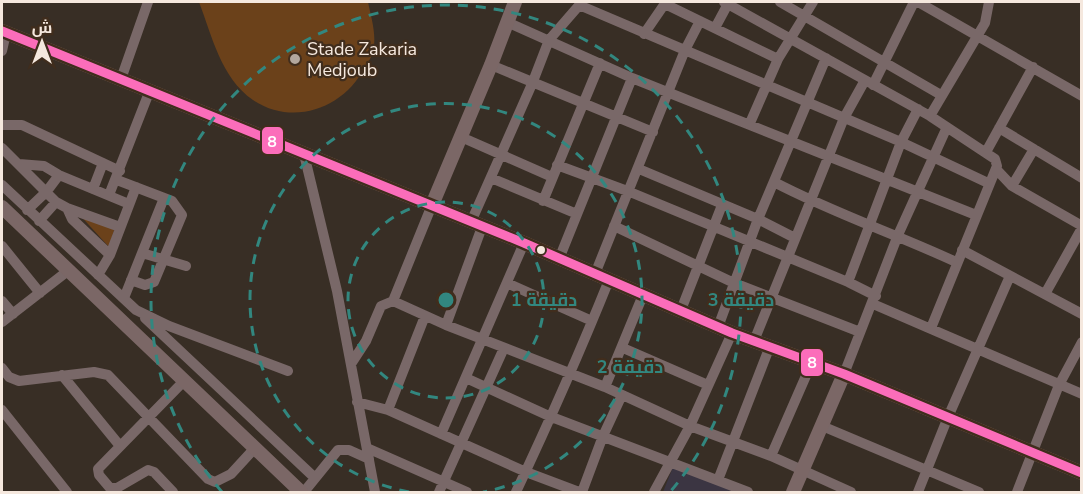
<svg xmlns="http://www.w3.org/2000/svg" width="1083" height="494" viewBox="0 0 1083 494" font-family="'Nunito Sans',Cairo,sans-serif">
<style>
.medical{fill:#3b3542}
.green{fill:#6b411a}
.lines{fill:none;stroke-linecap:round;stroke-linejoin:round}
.minor{stroke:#796868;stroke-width:10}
.major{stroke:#7b6766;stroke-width:14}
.bus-1-casing{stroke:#402d1d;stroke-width:14}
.bus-1{stroke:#fb6dba;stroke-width:9}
.ring{fill:none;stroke:#32877f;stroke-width:3;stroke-dasharray:10 8}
.poi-dot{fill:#b3a79d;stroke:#402d1d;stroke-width:2}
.bus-dot{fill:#f5e8de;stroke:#402d1d;stroke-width:2}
.labels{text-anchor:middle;stroke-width:4.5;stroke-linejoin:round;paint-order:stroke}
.poi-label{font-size:18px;fill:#f5e8de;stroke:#402d1d;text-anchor:start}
.centre{fill:#32877f;stroke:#402d1d;stroke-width:3}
.ring-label{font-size:18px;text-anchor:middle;font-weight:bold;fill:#32877f;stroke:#402d1d;stroke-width:4.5;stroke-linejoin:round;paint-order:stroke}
.line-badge{stroke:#402d1d;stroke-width:2}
.badge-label{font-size:16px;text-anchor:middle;font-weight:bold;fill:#fff}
</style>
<rect width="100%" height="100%" fill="#382e25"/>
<path class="medical" d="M673,467L739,492H663Z"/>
<path class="green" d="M199,2H368C371,17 377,35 373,51C372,57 368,62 365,67C344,108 294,127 253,100C221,78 212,36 199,2Z
M78,213L115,227L109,247Z"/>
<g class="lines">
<path class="minor" d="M724,2L930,116L995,159L997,166L931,328
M780,2L941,95
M918,2L1082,96
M665,4L778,59
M579,5L901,142L988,183
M507,22L632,78L976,215
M715,28L729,2
M644,34L666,2
M2,51L6,33
M491,65L653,132
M121,79L148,2
M873,85L914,2
M930,116L985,23L989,2
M750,123L778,59L813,2
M2,125H22L120,171
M999,128L1082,178
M461,137L552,177
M2,148L56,202L67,208L72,219L110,255
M986,152L1033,67
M304,154L337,291L375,492
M19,164L44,166L59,175L129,204
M557,165L630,192L848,282L876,296
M639,169L758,219L795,238
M996,169L1012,186L1082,226
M491,178L577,214
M117,180L172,201L182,215L154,282L145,285L131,280
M774,182C833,213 896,234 956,262
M2,185L136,310L169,326L288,371
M1012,186L1034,149
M93,189L103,163
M109,195L150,90
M543,201L600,63
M67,208L120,227
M27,210L47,191L59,175
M39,221L56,202
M471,222L532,84L549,40L582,2
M614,226L734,283L860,332
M2,246L40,293
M962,250L1082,314
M142,253L186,266
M559,259L632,78
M595,274L685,50L700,21
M98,275L110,255L136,187
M848,282L901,142L918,109
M507,283L592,321
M1045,294L1082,228
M124,298L164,198
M2,301L13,314
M393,301L446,325L605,387L690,426L771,456L851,492
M873,304L1082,394
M681,310L722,205
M145,318L315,478
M2,322L69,270
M446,325L482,227
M718,327L758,219L826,58
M754,341L844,118L864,82
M623,348L708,385
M351,364L366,341L381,306L393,301L432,205
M2,368L9,377L19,381L94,372L108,375L208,479L215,482L231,474L254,449
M844,374L898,235L947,127
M62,375L120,446
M466,378L549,416L748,492
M605,387L643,295
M357,402L388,410L526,472L579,492
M2,410L67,492
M388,410L425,316
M822,426L979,492
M441,434L524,243
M367,448L467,492
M771,456L812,362
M718,480L770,346
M173,492L154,472L148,470L117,488H110L99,475L98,469L184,381
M304,492L338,450H349L369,459
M439,492L504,348
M516,492C549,422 580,352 609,280
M582,492L603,436L622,395
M654,492L690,426L732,333
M918,492L948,417L1010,276
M1017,492L1059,385L1082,342"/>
<path class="major" d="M2,31L524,243L732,333L844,374L1082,473
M432,205L491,65L515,2
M2,207L301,492
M793,492L844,374"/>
<g class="bus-1-casing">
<path id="bus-1" d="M2,31L524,243L732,333L844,374L1082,473"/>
</g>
<use href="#bus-1" class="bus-1"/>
</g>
<g class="ring">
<circle cx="446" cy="300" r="98"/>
<path d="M409 492A196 196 0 1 1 483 492"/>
<path d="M222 492A295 295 0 1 1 670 492"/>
</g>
<circle class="poi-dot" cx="295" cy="59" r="6"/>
<circle class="bus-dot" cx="541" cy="250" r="5"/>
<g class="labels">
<g class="poi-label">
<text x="307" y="55">Stade Zakaria<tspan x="307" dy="21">Medjoub</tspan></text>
</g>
</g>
<circle cx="446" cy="300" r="9" class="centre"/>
<g class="ring-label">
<text x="544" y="306">1 دقيقة</text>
<text x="741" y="306">3 دقيقة</text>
<text x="630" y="373">2 دقيقة</text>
</g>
<g class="line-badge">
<rect x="261" y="126" width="23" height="29" rx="6" fill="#fb6dba"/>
<rect x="800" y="348" width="24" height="29" rx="6" fill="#fb6dba"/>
</g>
<g class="badge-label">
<text x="272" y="147">8</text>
<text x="812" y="368">8</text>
</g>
<rect width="1083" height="494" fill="none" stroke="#f5e8de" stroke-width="6"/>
<g transform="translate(42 42)" stroke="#402d1d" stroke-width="4.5" paint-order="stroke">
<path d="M0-4.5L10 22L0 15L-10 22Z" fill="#f5e8de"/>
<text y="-9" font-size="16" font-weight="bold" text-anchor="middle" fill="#f5e8de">ش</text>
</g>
</svg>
